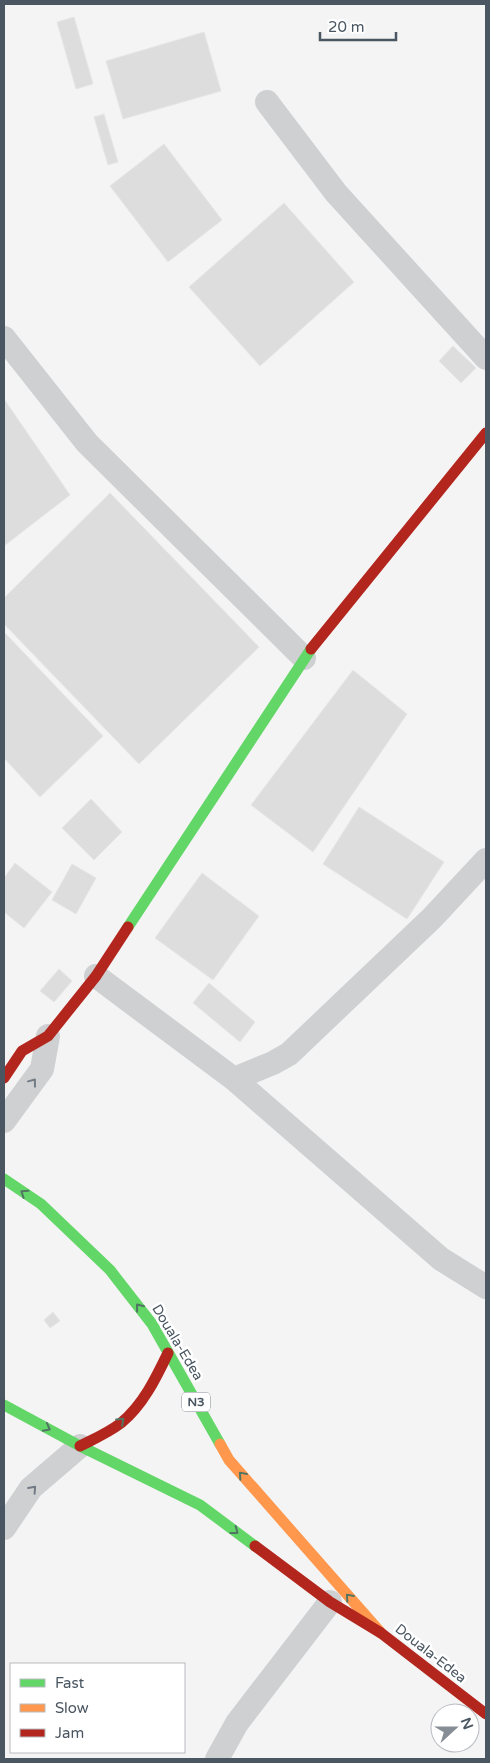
<svg xmlns="http://www.w3.org/2000/svg" width="490" height="1763" viewBox="0 0 490 1763" font-family="'Varela Round',sans-serif">
<style>
.building{fill:#ddddde;stroke:#e5e6e7}
.lines{fill:none;stroke-linecap:round;stroke-linejoin:round}
.street{stroke:#ced0d2;stroke-width:24}
.fast{stroke:#63d668;stroke-width:11}
.slow{stroke:#ff974d;stroke-width:11}
.jam{stroke:#b3261e;stroke-width:11}
.oneway{stroke:#727b83}
.oneway2{stroke:#507663}
.labels{text-anchor:middle;stroke-width:5;stroke-linejoin:round;paint-order:stroke}
.shield{fill:#fff;stroke:#808990;stroke-width:1}
.shield-label{font-size:12px;font-weight:bold;fill:#4a5661}
.street-label{font-size:14px;fill:#4a5661;stroke:#fff}
</style>
<rect width="100%" height="100%" fill="#f4f4f4"/>
<path class="building" d="M74,17L93,84L76,89L57,22Z
M204,32L221,91L123,119L106,61Z
M104,114L118,162L108,165L94,117Z
M164,144L222,220L168,262L110,186Z
M284,203L354,282L260,366L189,287Z
M453,346L476,368L461,383L439,361Z
M4,399L70,495L4,546Z
M110,493L259,647L139,764L4,624V598Z
M4,632L103,736L40,797L4,758Z
M353,670L407,714L313,852L251,805Z
M91,799L122,832L94,860L62,828Z
M359,807L444,862L407,919L323,864Z
M15,863L52,892L24,928L4,912V878Z
M72,864L96,878L76,914L52,900Z
M202,873L259,916L213,980L155,938Z
M59,969L72,981L54,1002L40,991Z
M209,983L255,1022L240,1042L193,1003Z
M53,1312L60,1321L50,1328L44,1320Z"/>
<g class="lines">
<path class="street" d="M267,102L336,193L486,358
M4,338L87,443L304,658
M96,976L234,1079L441,1259L486,1287
M234,1079L273,1063L289,1054L432,918L486,860
M4,1121L42,1069L48,1036
M4,1528L31,1488L80,1446
M217,1759L237,1723L330,1602"/>
<path class="fast" d="M128,927L311,649
M4,1179L41,1204L110,1270L152,1324L220,1444
M4,1405L80,1446L200,1505L255,1546"/>
<path class="slow" d="M220,1444L229,1460L381,1633"/>
<path class="jam" d="M311,649L486,433
M4,1078L22,1051L48,1036L96,976L128,927
M80,1446C94,1439 108,1433 121,1423C143,1405 156,1378 168,1353
M255,1546L330,1602L381,1633L486,1714"/>
</g>
<defs><path id="oneway-chevron" d="M-2-3.5L2.5 0L-2 3.5" fill="none" stroke-width="1.6" stroke-linecap="round" stroke-linejoin="round" transform="scale(1.25)"/></defs>
<g class="oneway">
<use href="#oneway-chevron" transform="translate(33 1082) rotate(-53)"/>
<use href="#oneway-chevron" transform="translate(33 1489) rotate(-48)"/>
</g>
<g class="oneway2">
<use href="#oneway-chevron" transform="translate(24 1193) rotate(-146)"/>
<use href="#oneway-chevron" transform="translate(139 1307) rotate(-128)"/>
<use href="#oneway-chevron" transform="translate(121 1421) rotate(-43)"/>
<use href="#oneway-chevron" transform="translate(47 1428) rotate(28)"/>
<use href="#oneway-chevron" transform="translate(242 1475) rotate(-131)"/>
<use href="#oneway-chevron" transform="translate(235 1531) rotate(37)"/>
<use href="#oneway-chevron" transform="translate(349 1597) rotate(-131)"/>
</g>
<g class="labels">
<rect class="shield" x="182" y="1392.5" width="28" height="19" rx="4"/>
<g class="shield-label">
<text x="196" y="1406">N3</text>
</g>
<g class="street-label">
<text transform="translate(178 1342) rotate(59)" y="5">Douala-Edea</text>
<text transform="translate(431 1653) rotate(38)" y="5">Douala-Edea</text>
</g>
</g>
<rect width="490" height="1763" fill="none" stroke="#4a5661" stroke-width="10"/>
<rect x="10" y="1663" width="175" height="90" fill="#ffffff" stroke="#b7bbc0"/>
<rect x="20" y="1679" width="25" height="8" fill="#63d668" stroke="#b7bbc0"/>
<text x="55" y="1688" font-size="15" fill="#4a5661">Fast</text>
<rect x="20" y="1704" width="25" height="8" fill="#ff974d" stroke="#b7bbc0"/>
<text x="55" y="1713" font-size="15" fill="#4a5661">Slow</text>
<rect x="20" y="1729" width="25" height="8" fill="#b3261e" stroke="#b7bbc0"/>
<text x="55" y="1738" font-size="15" fill="#4a5661">Jam</text>
<g transform="translate(455 1728) rotate(69)"><circle r="24" fill="#ffffff" stroke="#b7bbc0"/>
<path d="M0-4L9 19L0 12L-9 19Z" fill="#868d94"/>
<text y="-8" font-size="14" font-weight="bold" text-anchor="middle" fill="#4a5661">N</text>
</g>
<path d="M320 32v8h76v-8" fill="none" stroke="#4a5661" stroke-width="2.5"/>
<text x="328" y="32" font-size="15" fill="#4a5661" stroke="#ffffff" stroke-width="4" paint-order="stroke">20 m</text>
</svg>
